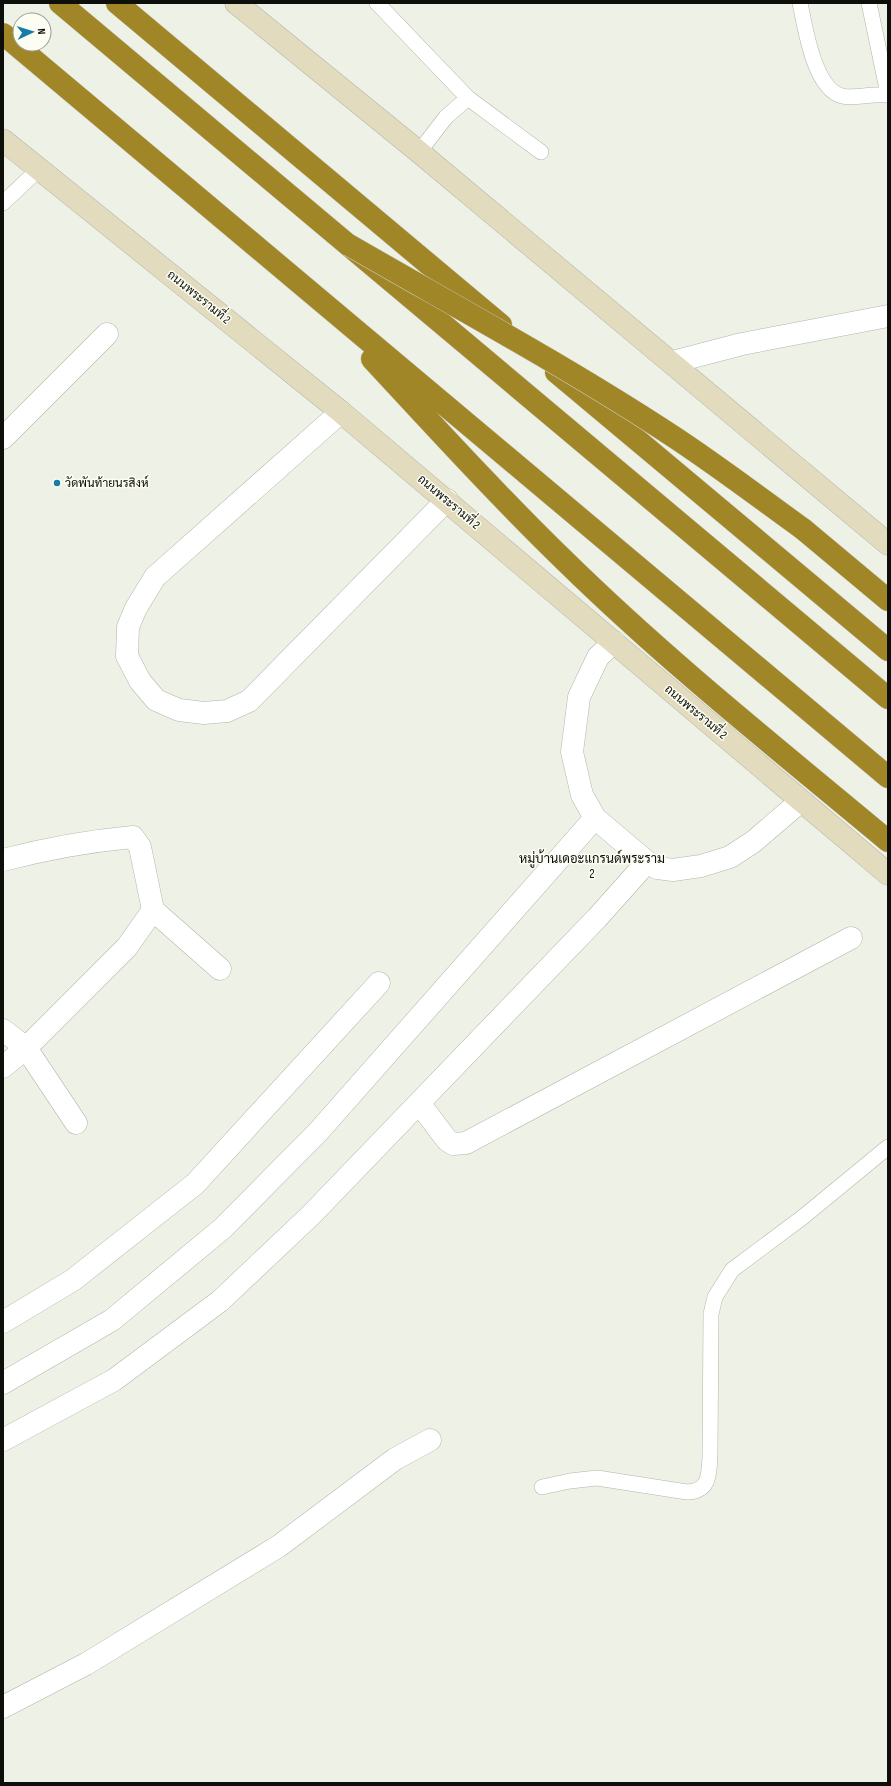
<svg xmlns="http://www.w3.org/2000/svg" width="891" height="1786" viewBox="0 0 891 1786" font-family="'Sofia Sans Condensed',Sarabun,sans-serif">
<style>
.lines{fill:none;stroke-linecap:round;stroke-linejoin:round}
.lane-casing{stroke:#b3b5aa;stroke-width:16}
.street-casing{stroke:#b3b5aa;stroke-width:23}
.secondary-casing{stroke:#b3b5aa;stroke-width:23}
.highway-casing{stroke:#cfcfce;stroke-width:23}
.lane{stroke:#fff;stroke-width:15}
.street{stroke:#fff;stroke-width:22}
.secondary{stroke:#e2dbbe;stroke-width:22}
.highway{stroke:#a08626;stroke-width:22}
.highway-bridge-casing{stroke:#cfcfce;stroke-width:23;stroke-linecap:butt}
.highway-bridge{stroke:#a08626;stroke-width:22}
.poi-dot{fill:#177da7;stroke:#fcfef3;stroke-width:1.5}
.labels{text-anchor:middle;stroke-width:3;stroke-linejoin:round;paint-order:stroke}
.street-label{font-size:12px;fill:#0e0f0b;stroke:#fcfef3}
.poi-label{font-size:12px;fill:#0e0f0b;stroke:#fcfef3;text-anchor:start}
.neighbourhood-label{font-size:13px;fill:#0e0f0b;stroke:#fcfef3}
</style>
<rect width="100%" height="100%" fill="#eef1e5"/>
<g class="lines">
<g class="lane-casing">
<path id="lane" d="M377,3L468,98L446,117L419,152
M800,3C805,27 814,89 842,96C853,99 875,93 888,95
M869,3L888,94
M468,98L541,152
M3,203L39,169
M542,1487L570,1481L597,1478L687,1492C710,1491 709,1474 710,1456L711,1314L715,1297L732,1270L803,1217L888,1147"/>
</g>
<g class="street-casing">
<path id="street" d="M673,362L742,344L888,316
M341,412L155,577L136,608L128,627L127,656L140,681L156,700L179,710L204,713L227,711L249,701L447,500
M3,438L107,334
M614,642L598,657L579,697L572,752L582,795L595,818L647,862L657,868L673,870L701,866L730,857L753,842L801,801
M3,860C45,849 89,841 133,837L140,847L153,910L220,969
M3,1030L26,1048L76,1123
M3,1067L26,1048L127,947L153,910
M419,1103L447,1140L453,1144L466,1143L851,938
M3,1322L73,1280L195,1184L379,983
M3,1383L112,1320L223,1228L318,1132L595,818
M3,1440L114,1380L220,1301L311,1215L597,918L647,862
M3,1707L86,1664L279,1546L395,1459L430,1440"/>
</g>
<g class="secondary-casing">
<path id="secondary" d="M236,3L419,152L888,544
M3,140L341,412L888,874"/>
</g>
<g class="highway-casing">
<path id="highway" d="M60,3L888,698
M117,3L501,325
M3,34L888,777
M372,359C436,428 499,497 566,562C668,662 779,750 888,841
M556,372L888,650
M803,529L888,600"/>
</g>
<use href="#lane" class="lane"/>
<use href="#street" class="street"/>
<use href="#secondary" class="secondary"/>
<use href="#highway" class="highway"/>
<g class="highway-bridge-casing">
<path id="highway-bridge" d="M349,245C458,308 569,368 674,437C718,466 760,498 803,529"/>
</g>
<use href="#highway-bridge" class="highway-bridge"/>
</g>
<circle class="poi-dot" cx="57" cy="483" r="4"/>
<g class="labels">
<g class="street-label">
<text transform="translate(199 297) rotate(39)" y="4">ถนนพระรามที่ 2</text>
<text transform="translate(449 502) rotate(40)" y="4">ถนนพระรามที่ 2</text>
<text transform="translate(696 712) rotate(40)" y="4">ถนนพระรามที่ 2</text>
</g>
<g class="poi-label">
<text x="65" y="487">วัดพันท้ายนรสิงห์</text>
</g>
<g class="neighbourhood-label">
<text x="592" y="863">หมู่บ้านเดอะแกรนด์พระราม<tspan x="592" dy="15">2</tspan></text>
</g>
</g>
<rect width="891" height="1786" fill="none" stroke="#0e0f0b" stroke-width="8"/>
<g transform="translate(32 32) rotate(86)"><circle r="19" fill="#fcfef3" stroke="#9d9e96"/>
<path d="M0-3L7 15L0 10L-7 15Z" fill="#177da7"/>
<text y="-6" font-size="11" font-weight="bold" text-anchor="middle" fill="#0e0f0b">N</text>
</g>
</svg>
